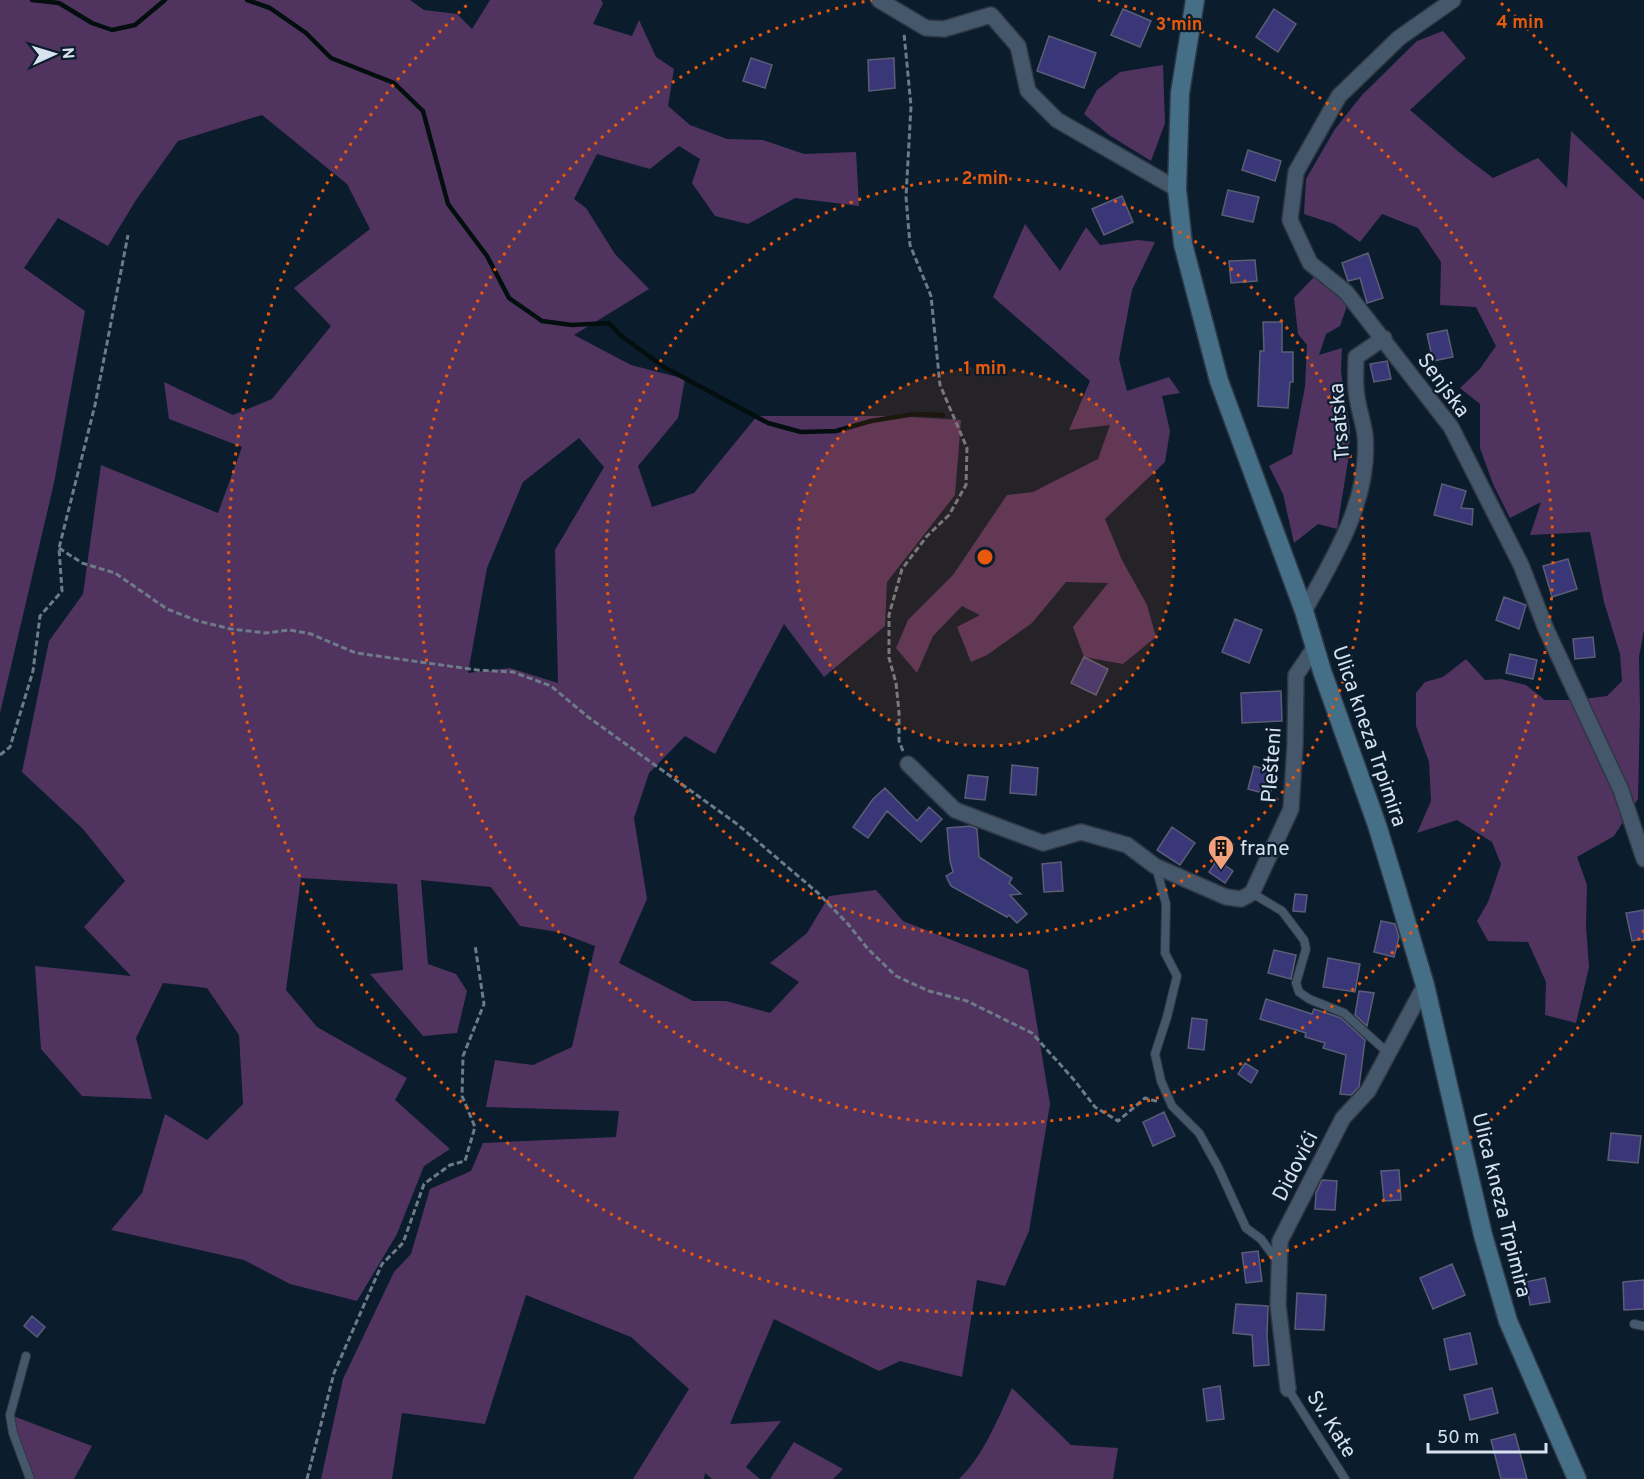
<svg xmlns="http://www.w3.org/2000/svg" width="1644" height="1479" viewBox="0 0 1644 1479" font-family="Overpass,sans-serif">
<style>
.green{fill:#50345f;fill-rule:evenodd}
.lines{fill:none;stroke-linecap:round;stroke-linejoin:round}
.stream{stroke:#020f0e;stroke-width:4.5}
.building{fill:#3a3778;stroke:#5b5d76;stroke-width:1.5}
.service-casing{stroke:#2f3644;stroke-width:10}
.minor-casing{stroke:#2f3644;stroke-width:18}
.secondary-casing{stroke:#2f3644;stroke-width:21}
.path{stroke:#6d7b89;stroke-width:3;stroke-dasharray:6 3;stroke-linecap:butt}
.service{stroke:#44576b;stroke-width:8}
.minor{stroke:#44576b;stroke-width:15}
.secondary{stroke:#446f86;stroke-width:18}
.ring{fill:none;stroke:#e8590c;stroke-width:3;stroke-dasharray:3 6}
.labels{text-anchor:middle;stroke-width:4.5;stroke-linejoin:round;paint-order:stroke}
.street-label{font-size:21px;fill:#d7e2ee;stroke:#0b1c2d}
.poi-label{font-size:21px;fill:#d7e2ee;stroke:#0b1c2d;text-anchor:start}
.centre{fill:#e8590c;stroke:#0b1c2d;stroke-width:3}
.ring-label{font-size:18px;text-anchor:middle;font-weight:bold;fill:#e8590c;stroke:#0b1c2d;stroke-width:4.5;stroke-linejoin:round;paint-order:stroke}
</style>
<rect width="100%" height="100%" fill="#0b1c2d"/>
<path class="green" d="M0,0H410L424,10L457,14L472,29L490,0H601L603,3L593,24L632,36L639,20L656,57L674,69L668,106L690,125L727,139L763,140L804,154L856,152L859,206L795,198L748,224L715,216L692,183L700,159L679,146L650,169L597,154L574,199L586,208L615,254L649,289L574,335L631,365L685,379L678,418L638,466L652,507L694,493L757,416H894L961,420L955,495L887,582L885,626L824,677L784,624L715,754L685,736L649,773L634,818L647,899L619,963L693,1001H726L770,1013L799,982L770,963L807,933L829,896L876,890L903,921L1028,970L1050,1104L1029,1231L1005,1286L977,1280L962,1377L900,1361L879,1371L774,1319L730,1424L781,1421L746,1467L760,1479H712L705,1473L704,1479H633L689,1389L631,1337L526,1295L485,1424L402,1413L392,1479H321L343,1379L394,1272L411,1254L430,1189L471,1171L483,1143L616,1137L619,1111L486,1107L495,1060L533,1065L572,1047L595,946L558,932L520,926L491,887L421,880L428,964L456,974L467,991L457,1033L423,1036L370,974L403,970L397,884L301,878L286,990L317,1027L407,1078L395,1100L450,1149L424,1166L397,1234L357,1301L290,1284L244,1260L111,1230L142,1193L165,1114L207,1140L243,1104L239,1035L207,988L163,983L136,1038L152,1099L82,1096L41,1049L35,966L131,976L84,927L125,881L83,829L22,772L49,641L83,594L101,465L218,513L242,447L169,419L164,382L233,415L272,399L331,326L294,288L370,229L347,184L262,115L178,141L136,200L108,246L58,218L24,268L85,311L54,483L0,713ZM579,438L604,467L555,550L558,683L510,668L468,673L487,568L523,482Z
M1443,31L1466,58L1410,110L1460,153L1493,178L1538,158L1567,188L1571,131L1644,200V630L1639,657L1640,710L1638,799L1614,836L1577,857L1587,885L1586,926L1589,967L1576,1023L1545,1015L1546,982L1528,942L1488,941L1477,921L1488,902L1501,864L1492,842L1457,820L1417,833L1431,801L1429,762L1416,726V693L1425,682L1443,677L1466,659L1485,680L1501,679L1526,685L1545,700H1576L1607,696L1622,681L1620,654L1604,602L1590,532L1530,535L1541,502L1510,518L1493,484L1480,448V404L1460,388L1479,370L1496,346L1476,307L1440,305L1441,262L1418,228L1382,214L1360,242L1334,224L1304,214L1306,179L1335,129L1362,95L1417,41Z
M1163,65L1165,123L1151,161L1109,135L1084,114L1097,90L1120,72Z
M1025,224L1060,271L1086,227L1100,245L1138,240L1155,242L1132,290L1119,359L1127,391L1169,377L1180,393L1162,396L1170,431L1165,462L1105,519L1122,560L1147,605L1156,637L1123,664L1084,657L1073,627L1108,583L1066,582L1032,623L987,655L971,662L957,627L980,615L962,606L933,636L917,673L896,648L908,620L953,575L1007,495L1033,492L1098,459L1110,425L1069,430L1090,381L993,297Z
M1314,277L1348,303L1340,326L1326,334L1319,355L1342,348L1341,372L1350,429L1349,455L1337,529L1318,524L1294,543L1283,494L1269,466L1292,454L1305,387L1307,345L1298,334L1294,298Z
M1012,1388L1071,1445L1118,1448L1113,1479H959C982,1458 999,1417 1012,1388Z
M13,1416L92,1446L74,1479H34L17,1433Z
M794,1442L843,1469L833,1479H770Z"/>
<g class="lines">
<path class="stream" d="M32,0L59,3L92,23L112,30L135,25L165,0
M247,0L270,8L306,33L331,58L394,83L423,111L448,204L487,256L509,298L542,321L572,325L609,323L620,335L664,367L768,423L801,432L836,431L871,421L914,414L943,415"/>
</g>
<path class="building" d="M1123,9L1151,21L1140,47L1111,35Z
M1274,9L1296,24L1278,52L1256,37Z
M1049,36L1096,53L1084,88L1037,71Z
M751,58L772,65L765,88L743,81Z
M894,58L895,88L869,91L868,60Z
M1248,150L1281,161L1275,181L1242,170Z
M1228,190L1259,197L1253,222L1222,215Z
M1122,196L1133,222L1104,235L1092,209Z
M1368,253L1383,298L1367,303L1360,278L1348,281L1342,263Z
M1255,260L1257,281L1231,283L1229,261Z
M1263,322H1282V352H1293V382H1290L1288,408L1258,406L1260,351H1264Z
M1447,330L1453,357L1433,361L1427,334Z
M1387,361L1391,379L1374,382L1370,364Z
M1442,484L1466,491L1461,508L1473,509L1472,525L1434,515Z
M1568,559L1577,589L1552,597L1543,566Z
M1504,597L1526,605L1519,629L1496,620Z
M1235,619L1262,630L1249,663L1222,652Z
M1593,637L1595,657L1575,659L1573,639Z
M1510,654L1537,660L1533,679L1506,673Z
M1084,657L1108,669L1096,695L1071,683Z
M1281,691L1282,721L1242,723L1241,693Z
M1012,765L1038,768L1036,795L1010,793Z
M1254,766L1276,773L1270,795L1248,789Z
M968,775L988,777L985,800L965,798Z
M885,788L917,821L929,807L942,819L921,842L887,811L868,838L853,827L873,799Z
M971,826L977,829L979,857L1012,878L1009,883L1021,894L1010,895L1027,914L1017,923L1009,915L1007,917L951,886L946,876L953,872L950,861L947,828Z
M1172,827L1195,843L1180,865L1157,850Z
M1217,860L1233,871L1225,883L1209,872Z
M1061,862L1063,891L1044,892L1042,864Z
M1295,894L1307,895L1305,912L1293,911Z
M1644,910V939L1632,941L1626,913Z
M1381,921L1395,924L1399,937L1394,957L1374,952Z
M1274,950L1296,955L1291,979L1268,973Z
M1328,958L1360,964L1355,992L1323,987Z
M1359,991L1374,993L1367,1026L1355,1015Z
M1266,999L1312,1014L1314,1009L1341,1018L1365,1040L1359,1087L1351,1095L1340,1094L1346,1055L1323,1048L1325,1043L1305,1037L1306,1033L1260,1019Z
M1192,1018L1207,1020L1204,1050L1188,1048Z
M1245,1063L1258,1071L1251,1083L1238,1074Z
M1164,1112L1175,1136L1153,1146L1143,1122Z
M1611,1133L1641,1136L1638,1163L1608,1160Z
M1399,1170L1401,1200L1384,1201L1381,1171Z
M1322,1180L1337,1181L1335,1210L1315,1209L1316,1193Z
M1258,1251L1262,1281L1246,1283L1242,1253Z
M1452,1264L1465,1295L1433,1309L1420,1278Z
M1545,1278L1550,1302L1530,1305L1526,1282Z
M1644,1280V1309L1624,1310L1623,1282Z
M1297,1293L1326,1295L1324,1330L1295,1329Z
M1236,1304L1268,1306L1267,1336L1269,1365L1254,1366L1252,1335L1233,1333Z
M32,1316L45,1327L37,1337L24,1326Z
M1470,1333L1477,1364L1450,1370L1444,1339Z
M1220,1386L1224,1419L1207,1421L1203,1389Z
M1492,1388L1498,1413L1470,1420L1464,1395Z
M1515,1434L1527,1479H1501L1491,1440Z"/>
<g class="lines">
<g class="service-casing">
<path id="service" d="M1156,867L1166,904L1165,953L1177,976L1167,1017L1155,1054L1161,1081L1172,1106L1199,1133L1218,1167L1246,1228L1261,1239L1278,1262
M1252,893L1282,911L1304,940L1306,949L1296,983L1299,992L1309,999L1344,1013L1388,1053
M1634,1324L1644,1326
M26,1356L10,1415L13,1433L30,1479
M1288,1389L1345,1479"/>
</g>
<g class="minor-casing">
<path id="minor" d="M879,0L926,28L944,29L991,15L1018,46L1028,91L1057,120L1177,189
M1453,0L1399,38L1339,96L1296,172L1290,220L1310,263L1346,292L1451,427L1521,565L1546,629L1621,790L1644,859
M1304,611C1334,558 1371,498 1365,435C1363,420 1357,405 1356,389C1355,379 1356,368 1356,357L1384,338
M908,764L955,810L1005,829L1043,843L1081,832L1127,845L1155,866L1226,897L1241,899L1252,893L1291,809L1295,744L1296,675L1315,647
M1288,1389L1278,1305L1280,1241L1343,1118L1368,1091L1425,985"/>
</g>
<g class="secondary-casing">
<path id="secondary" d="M1195,0L1180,93L1177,189L1183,244L1219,381L1304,611L1322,671L1377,825L1395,884L1425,985L1483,1235L1508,1321L1577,1479"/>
</g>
<path class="path" d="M59,548L82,563L115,573L167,609L198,621L231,629L266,633L290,630L311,634L356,653L477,670L513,672L551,686L588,717L737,824L818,893L848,924L868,949L896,976L929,991L967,1001L1032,1033L1075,1081L1095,1107L1118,1121L1145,1098L1159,1102
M903,751L899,741V712L896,683L889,658V615L902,569L927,536L949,515L966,485L967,448L940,385L931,296L910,245L906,197L911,106L904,33
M0,755L10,747L33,671L40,616L62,591L59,548L95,405L128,235
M307,1479L334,1373L382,1264L403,1243L424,1184L450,1165L465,1161L475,1127L462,1096L463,1056L484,1004L475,945"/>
<use href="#service" class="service"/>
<use href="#minor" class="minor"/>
<use href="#secondary" class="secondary"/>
</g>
<circle cx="985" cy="557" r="189" fill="#e8590c" fill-opacity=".12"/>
<g class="ring">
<circle cx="985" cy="557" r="189"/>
<circle cx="985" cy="557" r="379"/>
<path d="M1098 0A568 568 0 1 1 872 0"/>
<path d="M1644 930A757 757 0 1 1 469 3M1501 3A757 757 0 0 1 1644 184"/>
</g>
<defs>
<g id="building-pin" transform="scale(1.35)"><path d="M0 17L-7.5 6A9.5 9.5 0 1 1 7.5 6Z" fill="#f1a17c" stroke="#0b1c2d"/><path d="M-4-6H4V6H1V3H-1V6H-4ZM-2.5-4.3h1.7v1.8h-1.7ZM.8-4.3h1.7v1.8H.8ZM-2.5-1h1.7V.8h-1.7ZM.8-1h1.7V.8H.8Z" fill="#111"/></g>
</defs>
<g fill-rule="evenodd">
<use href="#building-pin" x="1221" y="848"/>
</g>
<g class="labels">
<g class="street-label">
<text transform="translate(1444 385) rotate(54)" y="7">Senjska</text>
<text transform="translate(1339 422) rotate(-95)" y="7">Trsatska</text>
<text transform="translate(1370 736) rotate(71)" y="7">Ulica kneza Trpimira</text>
<text transform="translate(1271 765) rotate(-86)" y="7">Plešteni</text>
<text transform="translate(1295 1166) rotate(-63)" y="7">Didovići</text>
<text transform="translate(1502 1205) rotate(76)" y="7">Ulica kneza Trpimira</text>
<text transform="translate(1332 1424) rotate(58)" y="7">Sv. Kate</text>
</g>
<g class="poi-label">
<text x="1240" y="855">frane</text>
</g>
</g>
<circle cx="985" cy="557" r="9" class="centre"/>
<g class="ring-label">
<text x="1520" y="28">4 min</text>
<text x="1179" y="30">3 min</text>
<text x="985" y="184">2 min</text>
<text x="985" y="374">1 min</text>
</g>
<g transform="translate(54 54) rotate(86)" stroke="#0b1c2d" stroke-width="4.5" paint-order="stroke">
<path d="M0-4.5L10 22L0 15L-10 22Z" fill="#d7e2ee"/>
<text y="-9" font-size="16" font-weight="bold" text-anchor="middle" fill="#d7e2ee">N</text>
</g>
<path d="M1428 1443v9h118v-9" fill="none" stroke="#d7e2ee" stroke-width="3"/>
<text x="1437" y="1443" font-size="18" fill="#d7e2ee" stroke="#0b1c2d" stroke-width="4.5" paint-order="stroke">50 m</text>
</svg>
